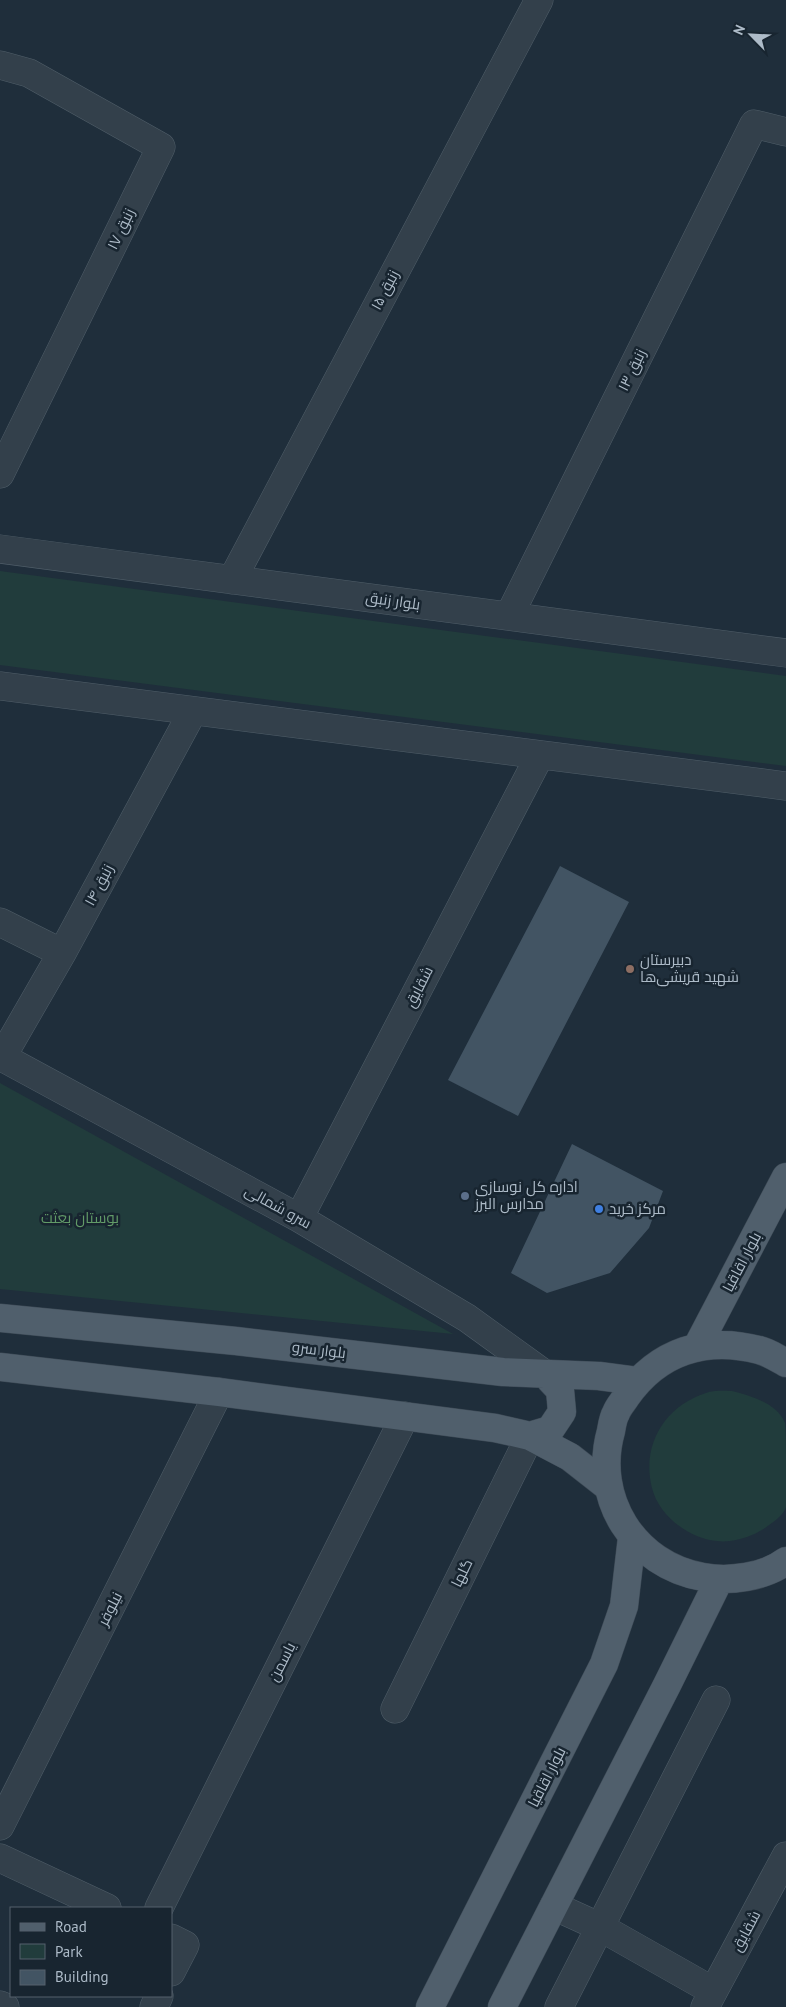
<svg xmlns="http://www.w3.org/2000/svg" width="786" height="2007" viewBox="0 0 786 2007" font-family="'PT Sans',Cairo,sans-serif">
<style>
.green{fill:#213c3c}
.building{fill:#425463}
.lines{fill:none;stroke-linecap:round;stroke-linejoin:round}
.minor-casing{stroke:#505e69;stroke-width:29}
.major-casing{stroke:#3c4955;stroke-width:29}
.minor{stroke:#33404b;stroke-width:28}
.major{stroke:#505f6c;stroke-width:28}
.education-dot{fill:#8d6e63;stroke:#182530;stroke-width:2}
.service-dot{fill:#5c6f8a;stroke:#182530;stroke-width:2}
.shop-dot{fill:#3f7fe0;stroke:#182530;stroke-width:2}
.labels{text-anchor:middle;stroke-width:5;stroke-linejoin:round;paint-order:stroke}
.street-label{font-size:15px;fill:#adbbc8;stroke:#182530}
.poi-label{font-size:15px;fill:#adbbc8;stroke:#182530;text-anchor:start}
.park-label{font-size:15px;fill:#629b68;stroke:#182530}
</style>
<rect width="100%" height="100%" fill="#1f2e3b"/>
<path class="green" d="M0,571L786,676V766L0,665Z
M0,1083L453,1334L0,1289Z
M732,1391C751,1396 777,1403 785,1423C786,1431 786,1445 786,1454C786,1465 786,1498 786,1507C784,1515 772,1523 765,1528C754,1535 743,1539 730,1541C698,1545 660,1520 652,1488C641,1445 665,1406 706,1393C714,1390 724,1391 732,1391Z"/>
<path class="building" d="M560,866L629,902L518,1116L448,1080Z
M572,1144L663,1191L649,1228L610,1273L547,1293L511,1273Z"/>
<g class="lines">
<g class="minor-casing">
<path id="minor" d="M0,65L29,73L161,147L0,474
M0,549L786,653
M232,580L539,0
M509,616L754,124L786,132
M0,686L786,786
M0,922L62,953
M0,1056L299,1218L467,1318L546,1375
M2,1057L62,953L193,711
M299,1218L540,755
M395,1709L530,1436
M0,1826L219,1392
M0,1858L107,1908
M554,1906L600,1927L713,1991
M159,1908L405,1416
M171,1938L185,1945L171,1972
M0,2005L5,2007
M154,2007L159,1996
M559,2007L716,1700
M705,2007L786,1856"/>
</g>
<g class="major-casing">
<path id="major" d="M0,1318L236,1341L503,1372L599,1376L637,1381
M697,1347L786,1177
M786,1363C777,1358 768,1352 759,1350C706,1336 658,1351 626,1397C623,1402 618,1407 616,1413C613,1418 612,1425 611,1431C592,1498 634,1565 703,1577C729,1582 765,1577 786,1561
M0,1367L219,1392L495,1428L530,1436L570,1457L607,1486
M530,1436L550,1430L562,1412L560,1390L546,1375
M430,2007L604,1664L624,1606L632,1537
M502,2007L667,1685L719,1580"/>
</g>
<use href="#minor" class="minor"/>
<use href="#major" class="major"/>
</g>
<circle class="education-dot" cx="630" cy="969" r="5"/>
<circle class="service-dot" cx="465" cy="1196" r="5"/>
<circle class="shop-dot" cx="599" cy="1209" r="5"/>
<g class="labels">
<g class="street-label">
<text transform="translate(121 229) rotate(-64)" y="5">زنبق ۱۷</text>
<text transform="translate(385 290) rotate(-62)" y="5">زنبق ۱۵</text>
<text transform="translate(632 370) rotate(-64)" y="5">زنبق ۱۳</text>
<text transform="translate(393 601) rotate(8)" y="5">بلوار زنبق</text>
<text transform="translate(99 885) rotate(-62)" y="5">زنبق ۱۴</text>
<text transform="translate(419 987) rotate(-63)" y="5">شقایق</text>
<text transform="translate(278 1207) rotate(29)" y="5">سرو شمالی</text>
<text transform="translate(742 1262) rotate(-62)" y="5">بلوار اقاقیا</text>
<text transform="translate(319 1350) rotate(7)" y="5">بلوار سرو</text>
<text transform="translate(462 1573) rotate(-64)" y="5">گلها</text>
<text transform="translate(110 1609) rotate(-63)" y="5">نیلوفر</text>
<text transform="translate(282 1662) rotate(-63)" y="5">یاسمن</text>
<text transform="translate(547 1777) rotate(-63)" y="5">بلوار اقاقیا</text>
<text transform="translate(746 1931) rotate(-62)" y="5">شقایق</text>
</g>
<g class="poi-label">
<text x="640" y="965">دبیرستان<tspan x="640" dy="17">شهید قریشی‌ها</tspan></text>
<text x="475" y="1192">اداره کل نوسازی<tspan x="475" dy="17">مدارس البرز</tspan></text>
<text x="609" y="1214">مرکز خرید</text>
</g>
<g class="park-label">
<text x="80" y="1223">بوستان بعثت</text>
</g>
</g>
<rect x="10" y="1907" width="162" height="90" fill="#182530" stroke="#54616d"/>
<rect x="20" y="1923" width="25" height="8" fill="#505f6c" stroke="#54616d"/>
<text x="55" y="1932" font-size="15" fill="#adbbc8">Road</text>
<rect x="20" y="1944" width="25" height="15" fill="#213c3c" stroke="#54616d"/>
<text x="55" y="1957" font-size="15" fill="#adbbc8">Park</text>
<rect x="20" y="1970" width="25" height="15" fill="#425463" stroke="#54616d"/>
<text x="55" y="1982" font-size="15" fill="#adbbc8">Building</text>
<g transform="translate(751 35) rotate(294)" stroke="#182530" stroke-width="4" paint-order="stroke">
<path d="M0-4L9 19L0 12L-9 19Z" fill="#adbbc8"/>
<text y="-8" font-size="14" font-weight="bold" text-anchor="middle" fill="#adbbc8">N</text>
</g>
</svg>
